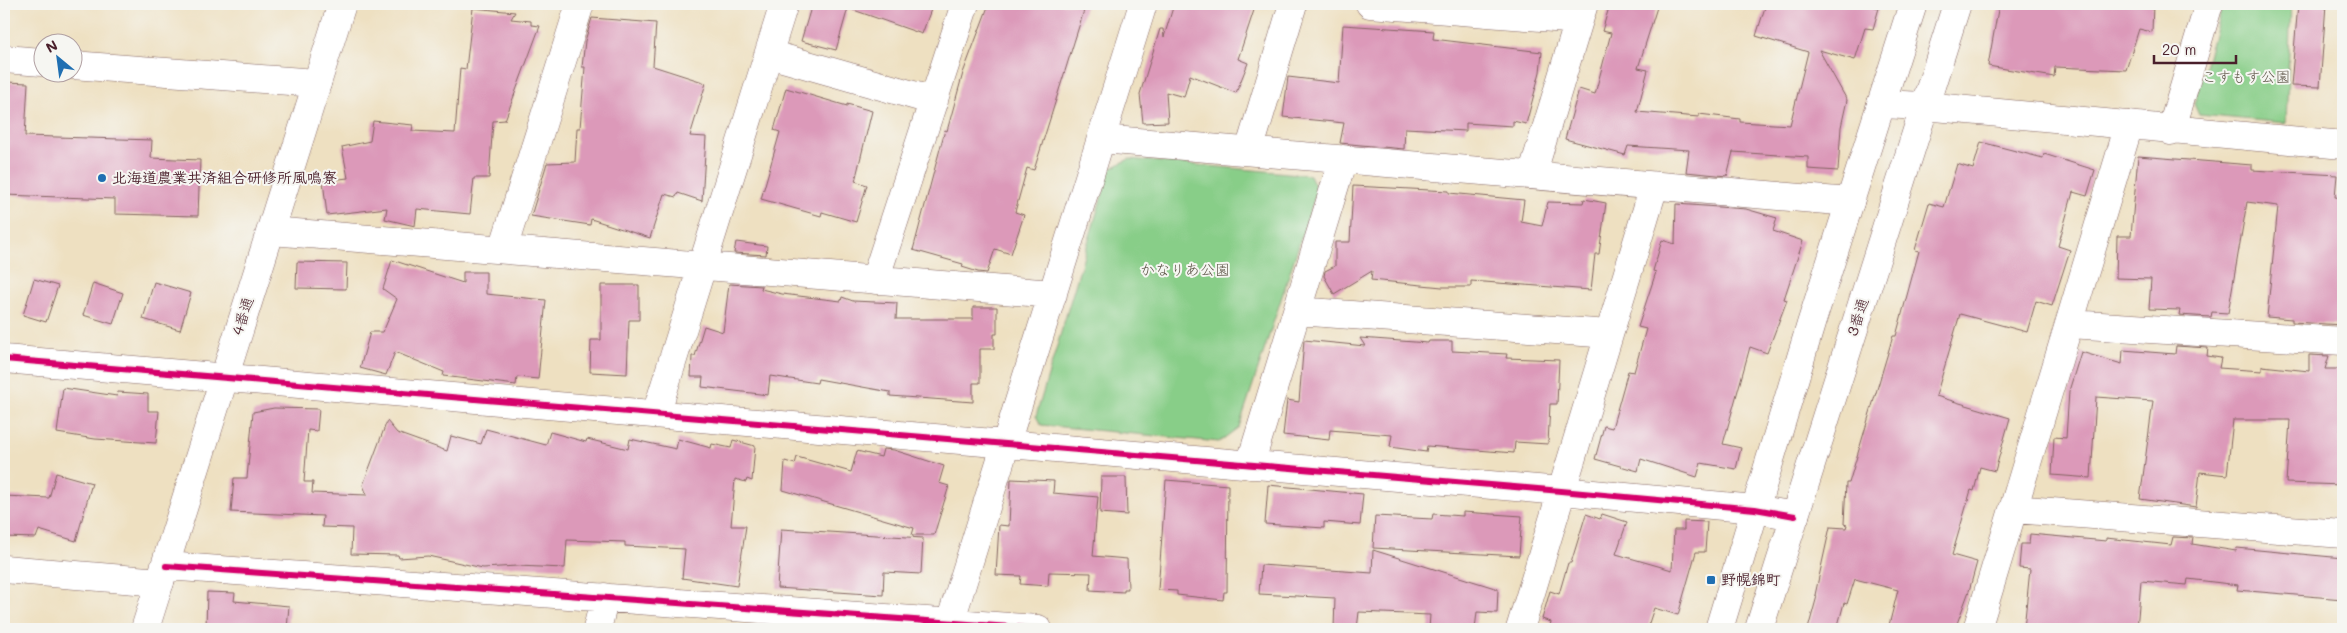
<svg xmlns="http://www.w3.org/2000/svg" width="2347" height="633" viewBox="0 0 2347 633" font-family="Mali,'Klee One',sans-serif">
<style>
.green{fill:#88ce88;stroke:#69765a}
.building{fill:#dc99b9}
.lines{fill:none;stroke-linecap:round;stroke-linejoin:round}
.minor-casing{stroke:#836360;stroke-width:29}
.tertiary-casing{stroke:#836360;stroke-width:29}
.minor{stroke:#fff;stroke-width:28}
.tertiary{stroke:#fff;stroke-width:28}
.cycleway-casing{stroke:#f6f6f2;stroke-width:9}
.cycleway{stroke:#d6006c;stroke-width:6}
.poi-dot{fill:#1f6fb2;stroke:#f6f6f2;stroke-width:2}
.labels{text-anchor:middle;stroke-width:4;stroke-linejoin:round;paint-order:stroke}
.park-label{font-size:15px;fill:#5d5447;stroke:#f6f6f2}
.poi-label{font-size:15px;font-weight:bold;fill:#4a1f2b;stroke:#f6f6f2;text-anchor:start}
.street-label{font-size:15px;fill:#4a1f2b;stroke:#f6f6f2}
</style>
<rect width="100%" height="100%" fill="#f6f6f2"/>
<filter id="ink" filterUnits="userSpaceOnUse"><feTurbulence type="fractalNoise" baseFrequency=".02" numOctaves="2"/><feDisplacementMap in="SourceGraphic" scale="10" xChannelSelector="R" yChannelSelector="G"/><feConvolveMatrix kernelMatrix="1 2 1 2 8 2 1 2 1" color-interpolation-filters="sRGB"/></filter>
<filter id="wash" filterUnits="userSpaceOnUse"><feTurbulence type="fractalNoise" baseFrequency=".0096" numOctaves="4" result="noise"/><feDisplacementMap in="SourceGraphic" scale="20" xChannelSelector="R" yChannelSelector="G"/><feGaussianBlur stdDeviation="1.12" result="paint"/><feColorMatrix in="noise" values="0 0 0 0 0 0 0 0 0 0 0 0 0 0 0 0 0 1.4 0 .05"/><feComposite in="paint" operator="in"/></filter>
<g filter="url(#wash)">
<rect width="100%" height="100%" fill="#eee0c1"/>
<path class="green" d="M2223,4H2291L2286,123L2199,115L2194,104Z
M1129,159L1310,175L1317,190L1239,427L1219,442L1041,425L1036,416L1110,169Z"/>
<g id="blocks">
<path class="building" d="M812,4H933L922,34L848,8L836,50L801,41Z
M989,4H1086L1034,170L1027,168L1015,212L1024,215L1011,254L995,249L987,273L978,272L962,267L963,264L913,250L945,130L947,131L963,73Z
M1174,4H1256L1238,59L1248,63L1236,93L1190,75L1184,97L1166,92L1168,122L1143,123L1140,94L1160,29H1163L1164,37Z
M1610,4H1658L1638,68L1648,70L1637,112L1699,117V114L1740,119V122L1790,125L1808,52L1756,36L1766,4H1865L1879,8L1873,29L1865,28L1855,60L1819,50L1847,100L1841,127L1838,171L1808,169V157L1733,152L1727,176L1686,172L1689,150L1628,146L1625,155L1565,139L1579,89L1595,94L1611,33L1602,31Z
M1999,4H2153L2152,32L2139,29L2126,70L2055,67L2054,77L1988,66Z
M2298,4H2326L2320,87L2291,86Z
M473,8L515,12L511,19L531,21V25L540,26L505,120L493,121L489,178H474L470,214L417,209L415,226L385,219L387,208L327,215L323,181L348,178L342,147L370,141L373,121L413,125L412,131L455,133L460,68L466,69Z
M592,18L656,23L653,66L706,83L690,136L706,137L702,201L678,193L676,197L664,194L650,238L591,219L590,225L531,216L547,163L575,162L577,128H580L585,67H582L585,41Z
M1343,25L1434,31L1433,39L1542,52L1540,72L1526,124L1513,121V126L1466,123V131L1405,128L1404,149L1340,143L1344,123L1283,117L1288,77L1339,83Z
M6,82L28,83L25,136L152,140L151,158L200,160L198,216L115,214V199L4,195Z
M786,88L847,106V104L872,111L855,181L867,185L856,222L822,212L821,216L761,199L780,132L774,130Z
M1981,142L2043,158L2044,154L2095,170L2087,196L2073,192L2058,246L2070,250L2052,306L2036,301L2027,332L1960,314L1936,396L2010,418L1995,471L1980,467L1974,491L1971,490L1952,555L1977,562L1969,591L1955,629H1888L1898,590L1855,579L1847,604L1844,603L1837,629H1808L1817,596L1815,595L1830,527L1846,528L1847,525L1844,524L1846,483H1849L1893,336H1896L1919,251L1915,250L1929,203L1944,207L1957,164L1973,169Z
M2138,156L2252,165V170L2337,175L2335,197L2343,198V325L2292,322V319L2267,317L2278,206L2247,202L2228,313L2212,312L2211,317L2179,315L2180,310L2149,309L2151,279L2116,278L2117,236H2131Z
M1353,186L1449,191V193L1524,200L1521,222L1542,226L1548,202L1583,203L1584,199L1606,203L1599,254H1595L1591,290L1471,281V287H1442L1371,280L1372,271L1334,294L1324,276L1325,271L1335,266V242H1350Z
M1676,204L1746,209L1777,218L1773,231L1803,241L1784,299L1787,300L1767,353L1750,347L1723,444L1741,448L1736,469L1701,463L1697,477L1641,459L1638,471L1595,459L1604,426L1612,428L1628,371L1634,372L1646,329L1638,327L1656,272L1653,271L1662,240L1675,244Z
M736,242L767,246L766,255L734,253Z
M392,260L463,283V272H486V294L546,300L538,379L517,377L516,385L443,376L444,372L395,352L386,375L360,368L370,332H383L397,299L383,289Z
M297,262L347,263L346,289L296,288Z
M34,279L58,286L46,322L23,315Z
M154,282L191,293L180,330L143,319Z
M93,283L123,293L113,324L83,315Z
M729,284L762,286L761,289L782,294L841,301L842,297L853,301L897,303L896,319H973V307H997V334H994V349H980V383H973V402L890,396V392L818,379L817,383L770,376L768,395L702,387L703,377H691L692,356H695L704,326L723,332Z
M601,285H639V320H629L627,374L590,372L591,340H601Z
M1360,338L1428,343L1429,341H1452V351L1507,354L1506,358L1559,360L1557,404H1550L1548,444L1515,442L1514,453L1427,446L1426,452L1390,447L1392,435L1330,430L1329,440L1283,435L1287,400L1299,402L1304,340L1365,346Z
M2176,346L2208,348L2207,356L2221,358L2219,368L2262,371V366L2309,371V355L2329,356L2325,369H2342L2340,445L2343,446V485L2286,483L2290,420H2233L2227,475L2200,472L2196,507L2140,499L2153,401L2096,397L2091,478L2052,475L2054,437L2066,438L2069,391L2081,352L2122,364L2123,350L2175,354Z
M63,388L117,396L118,392L148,394V411H159L156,443L95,439L57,433Z
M274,408L319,409L317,431L308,430L304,482H313L312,493L367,495L363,485L387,421L397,433L447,451L451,436L481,444L486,429L546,445L550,432L586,442L587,439L628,449L630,439L676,449L678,439L711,448L712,444L731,448L733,440L755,446L752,481L747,479L746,482L735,479L731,526H746L737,586L682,578L685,549L625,546V542L567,540L565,568L517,566L483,568L428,556L399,558L398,555L351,554L352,528L322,527L323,516L231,512L234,478H247L253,412Z
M883,449L894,450L944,466L939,483L949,486L934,535H912L914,528L783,490L785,461L795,464L797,457L851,472L857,451L881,457Z
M56,473L92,483L76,541L39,530L36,538L4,537V496L49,498Z
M1101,477H1126L1127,515L1100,513Z
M1011,479L1054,481L1053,493L1098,497L1093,556L1127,559L1128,589H1124V592L1090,590L1091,573L1049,572L1048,586L1020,584L1021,576L996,575L999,525L1009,526Z
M1166,480L1228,485L1227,592H1224L1223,600L1177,595V591L1158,590Z
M1268,485L1363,494L1360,525L1324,522V528L1265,524Z
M1463,512L1522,516L1519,556L1373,548L1375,516L1432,519L1433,514L1463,516Z
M1586,514L1600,519L1602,514L1627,522L1616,554L1672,570L1674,530H1684V521L1707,522L1705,552H1696L1678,615L1654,608L1647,629H1549L1551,622L1542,619L1550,591L1559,594L1568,563H1571Z
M781,529L923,538L921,574L884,572L883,595L777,588Z
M2030,534L2106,541V538L2171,545L2173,537L2193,538L2192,544L2236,551L2237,548L2343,558V599L2237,590L2238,585L2188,579L2187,585L2141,581L2137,629H2024L2030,569L2019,568L2021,544H2029Z
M1373,550L1498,589L1497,613L1477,612L1475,629H1429L1430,615L1359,612L1357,629H1334L1335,598L1259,594L1261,565L1372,573Z
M207,592L235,593L234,601L289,606L287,629L206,627Z"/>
</g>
</g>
<g filter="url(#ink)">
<use href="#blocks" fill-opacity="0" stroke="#836360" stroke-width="1"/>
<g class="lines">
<g class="minor-casing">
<path id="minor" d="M1370,4L1579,20
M769,54L934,101
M4,59L42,62
M72,65L317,83
M1881,104L1924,106L2343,145
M2171,131L2209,4
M1101,139L1850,202
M1249,151L1293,4
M1532,175L1584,4
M271,231L1053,294
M503,249L580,4
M875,280L965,4
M1297,311L1609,334
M2069,324L2343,341
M4,359L1561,491L1755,509L1795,516
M656,414L784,4
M1250,465L1343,159
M2013,509L2343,534
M166,566L1038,629
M4,569L160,582
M597,629L605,597
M948,629L1143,4
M1520,629L1654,186
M1977,629L2129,125"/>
</g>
<g class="tertiary-casing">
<path id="tertiary" d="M145,629L342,4
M1719,629L1811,324L1913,4
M1759,629L1957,4"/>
</g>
<use href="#minor" class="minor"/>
<use href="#tertiary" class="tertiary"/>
<g class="cycleway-casing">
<path id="cycleway" d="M4,359L1561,491L1755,509L1795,516
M166,566L1038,629"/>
</g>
<use href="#cycleway" class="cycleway"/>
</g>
</g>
<g class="poi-dot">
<circle cx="102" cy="178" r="5"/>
<rect x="1706" y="575" width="10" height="10" rx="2.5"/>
</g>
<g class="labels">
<g class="park-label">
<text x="2246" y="82">こすもす公園</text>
<text x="1185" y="275">かなりあ公園</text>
</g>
<g class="poi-label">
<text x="112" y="183">北海道農業共済組合研修所風鳴寮</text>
<text x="1721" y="585">野幌錦町</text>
</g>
<g class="street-label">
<text transform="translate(243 316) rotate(-72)" y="5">4番通</text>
<text transform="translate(1858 317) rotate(-72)" y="5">3番通</text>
</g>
</g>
<rect width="2347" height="633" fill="none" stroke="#f6f6f2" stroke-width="20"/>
<g transform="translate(58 58) rotate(331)"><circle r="24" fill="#f6f6f2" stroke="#b1a0a2"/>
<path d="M0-4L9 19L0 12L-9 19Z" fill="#1f6fb2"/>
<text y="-8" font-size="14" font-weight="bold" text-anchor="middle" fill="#4a1f2b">N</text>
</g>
<path d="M2154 55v8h82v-8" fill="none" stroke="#4a1f2b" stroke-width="2.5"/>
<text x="2162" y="55" font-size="15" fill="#4a1f2b" stroke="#f6f6f2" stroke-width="4" paint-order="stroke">20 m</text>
</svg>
